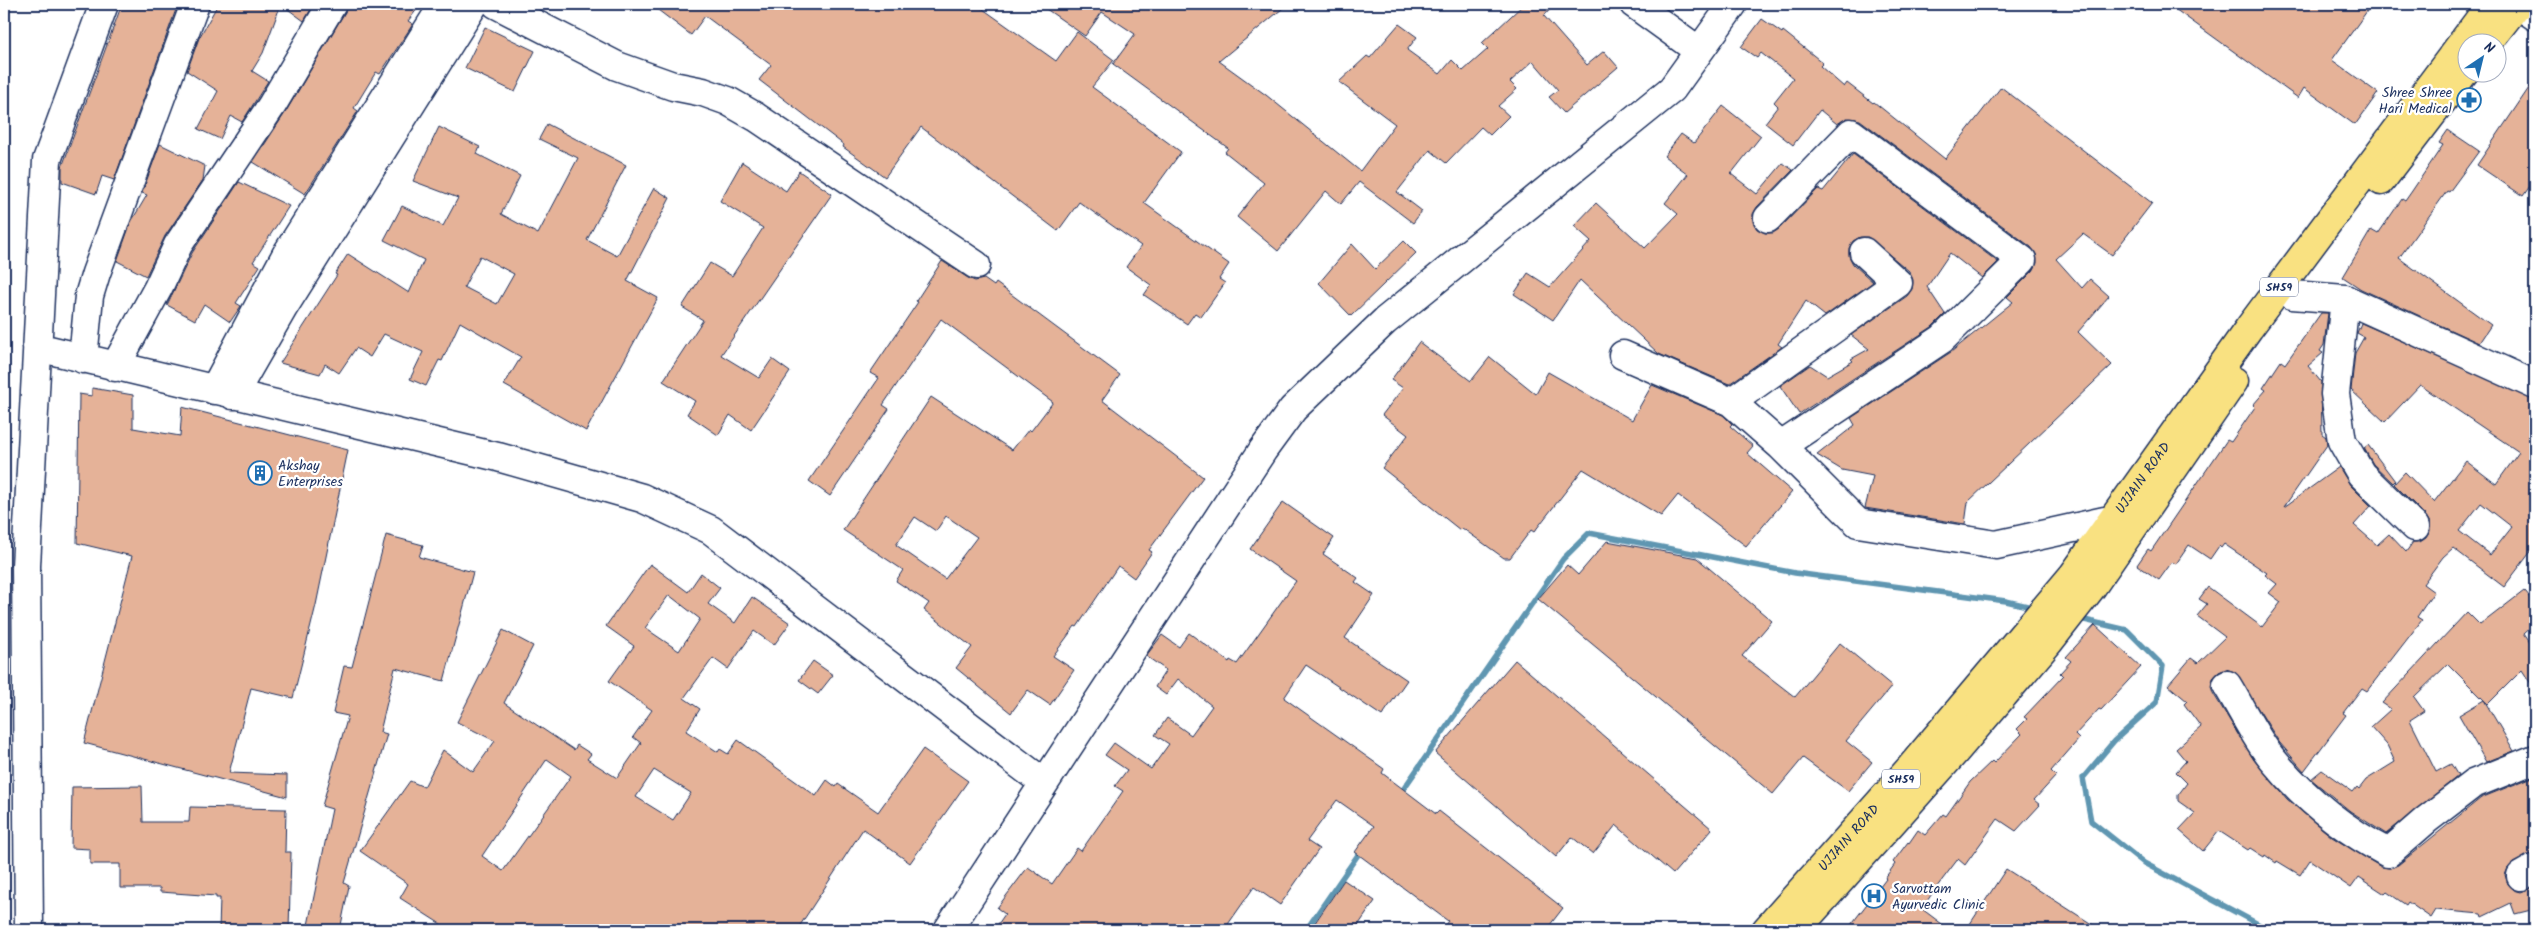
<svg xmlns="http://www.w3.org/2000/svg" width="2539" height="934" viewBox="0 0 2539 934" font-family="Kalam,sans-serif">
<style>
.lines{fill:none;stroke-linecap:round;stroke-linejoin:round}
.stream{stroke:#5f96b1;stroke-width:5.5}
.building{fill:#e5b298;stroke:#1b2f5e;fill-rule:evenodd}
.minor-casing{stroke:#1b2f5e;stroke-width:31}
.major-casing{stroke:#1b2f5e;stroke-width:31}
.minor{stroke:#fff;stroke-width:28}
.major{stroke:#f9e181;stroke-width:28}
.labels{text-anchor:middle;stroke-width:4.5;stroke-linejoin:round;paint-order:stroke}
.shield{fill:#fff;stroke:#5f6d8e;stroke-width:1}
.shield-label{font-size:12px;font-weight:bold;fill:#1b2f5e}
.poi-label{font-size:14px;fill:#1b2f5e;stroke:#fff;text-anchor:start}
.street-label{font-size:14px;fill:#1b2f5e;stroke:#fff}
</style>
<rect width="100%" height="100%" fill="#fff"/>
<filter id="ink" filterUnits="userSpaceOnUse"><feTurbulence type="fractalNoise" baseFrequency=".02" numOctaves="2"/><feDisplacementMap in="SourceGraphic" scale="10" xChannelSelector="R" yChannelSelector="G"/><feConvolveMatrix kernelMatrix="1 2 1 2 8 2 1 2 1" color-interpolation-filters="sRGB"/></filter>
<g filter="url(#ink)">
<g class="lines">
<path class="stream" d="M2076,618L2127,630L2163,666L2157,702L2114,741L2083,778L2091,821L2144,863L2269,930
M1400,794L1563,559L1589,533L1795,573L2006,601L2036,608
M1306,930L1362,849"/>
</g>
<path class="building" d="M122,4H178L114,180L102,176L96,194L62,182V167Z
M218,4H314L304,21L281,4L263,53L252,71L268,81L242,122L231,116L220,139L198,129L218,91L187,71L199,38Z
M348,4H421L408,21L413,24L380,74L376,72L354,108L358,111L305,194L253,162L285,113L345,12Z
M650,4H976L1056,61L1077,32L1114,60L1092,87L1181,152L1144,203L1229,264L1219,279L1225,283L1201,317L1195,313L1187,324L1144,295L1151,285L1126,267L1141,246L1079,202L1058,231L921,127L885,177L843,147L844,145L759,80L771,65L705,16L691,35Z
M1039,4H1288L1219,61L1266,95L1360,171L1395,124L1339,82L1367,56L1370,58L1399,24L1417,37L1407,50L1440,74L1452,60L1463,71L1488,49L1482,43L1524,4H1555L1544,16L1587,65L1604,51L1618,67L1564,113L1549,97L1558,90L1533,61L1510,82L1517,89L1498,106L1509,116L1490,135L1481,127L1446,163L1430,150L1397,192L1422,211L1413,223L1359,182L1341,204L1326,191L1278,251L1237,217L1264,183L1225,152L1228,148L1113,64L1135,34L1102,12L1085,36Z
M2168,4H2372L2332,60L2378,93L2355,125L2304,88L2298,98Z
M1762,19L1782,33L1783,31L1823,63L1820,66L1844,87L1847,83L1873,103L1874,102L1945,159L2001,87L2152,203L2112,255L2083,234L2056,259L2082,288L2090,279L2109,296L2078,332L2112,365L1968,502L1965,524L1865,508L1873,476L1842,470L1817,455L1855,425L1851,418L1951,352L2013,302L2007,297L2033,271L2037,263L2036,254L2031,247L1860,120L1847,118L1837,124L1820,110L1793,145L1765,123L1778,106L1774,102L1793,78L1761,53L1757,58L1741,47Z
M485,27L535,51L515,92L465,68Z
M2535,79V179L2523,196L2477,165Z
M1723,106L1761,136L1731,174L1757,194L1783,163L1793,170L1757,207L1753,214V222L1757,229L1765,233H1773L1779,229L1818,189L1823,191L1853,154L1998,262L1982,278L1950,253L1927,287L1945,314L1932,327L1799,414L1780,386L1810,365L1827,376L1853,361L1851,359L1869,349L1851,335L1907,296L1912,289L1913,280L1909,271L1868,237H1860L1853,241L1849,248V256L1853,264L1873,282L1825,316L1806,301L1778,344L1782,347L1729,384L1659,354L1580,280L1553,320L1514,294L1528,273L1550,287L1591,241L1574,226L1596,203L1645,248L1678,214L1665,203L1688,174L1664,156L1681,134L1694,143Z
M547,124L626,165L587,240L617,256L654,188L670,198L627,281L658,298L586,431L504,385L521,357L460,322L442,361L439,360L426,386L410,379L423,352L384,334L370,357L356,348L339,373L325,364L320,374L280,363L337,275L335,274L348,254L409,293L424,260L384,240L402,206L443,226L458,198L413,181L439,127L480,147L477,154L520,176L501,214L538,234L578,158L539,139ZM480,256L514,274L497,304L464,287Z
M2448,130L2479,151L2449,192L2447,191L2399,258L2491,325L2479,343L2361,289L2343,277L2371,230L2378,234L2402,199L2405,201L2412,191L2443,145L2439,143Z
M160,144L205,166L203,180L165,236L146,276L117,261L131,222L147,195L142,193Z
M742,162L786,191L799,171L832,194L721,355L759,378L772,359L790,372L751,430L730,415L718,435L687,414L695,401L663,381L703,320L682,307L710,263L732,276L763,228L720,201Z
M239,182L289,206L253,262L260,266L236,303L241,306L230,322L204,304L195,320L167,305L192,253Z
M1404,241L1416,253L1351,316L1319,283L1352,244L1375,269Z
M942,261L968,278L975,281L984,279L994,286L996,283L1120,375L1102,400L1203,477L1149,550L1152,552L1134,578L1118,566L1077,627L1075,626L1053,656L1074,670L1050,705L1028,690L1011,713L956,668L972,647L924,610L929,603L896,581L903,570L843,530L931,397L1012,450L1029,429L1031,431L1053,402L941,319L883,405L889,409L830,496L809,481L879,378L870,373L918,302L916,301ZM946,516L977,537L945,579L896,545L915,517L936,531Z
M2321,313H2328L2324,345L2320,351L2323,353L2308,366L2321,382L2322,434L2326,437L2327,445L2284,507L2339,467L2350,485L2371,506L2354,525L2377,545L2389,534L2406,552L2413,542H2420L2426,538L2430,531V523L2426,516L2394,484L2405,472L2434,502L2466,461L2496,484L2519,452L2420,385L2385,422L2351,390L2355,353L2364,337L2357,333L2361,323L2535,400V546L2504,587L2453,548L2443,557L2423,584L2434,592L2417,617L2422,620L2367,691L2362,688L2343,713L2346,715L2304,771L2279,742L2235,672L2226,669L2219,672L2213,678L2211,686L2213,693L2254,760L2287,799L2332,837L2381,867L2390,868L2398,865L2481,798L2535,776V852L2513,863L2508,868L2505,875L2508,884L2514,890L2521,892L2535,886V909L2515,914L2511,903L2482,917L2481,914L2436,910L2431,918L2408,902L2406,905L2387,892L2385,894L2359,877L2351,888L2310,860L2300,875L2277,861L2276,863L2265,855L2264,857L2250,848L2248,850L2219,831L2203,851L2179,830L2195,813L2178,801V795L2187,783L2176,772L2186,761L2176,749L2201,727L2184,704L2187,701L2168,685L2191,658L2198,663L2225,637L2197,616L2207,604L2199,599L2208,587L2262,627L2281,602L2269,593L2277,584L2265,575L2267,573L2224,544L2221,548L2219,546L2210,559L2189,545L2176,564L2172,562L2159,580L2137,565L2148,549L2151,551L2227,440L2231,442L2255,407L2253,405L2266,390L2263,388L2281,361L2285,364ZM2481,503L2512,527L2490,555L2459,531Z
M1419,342L1471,381L1490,357L1536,394L1548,372L1632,420L1652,385L1723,415L1732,424L1730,426L1753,446L1747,453L1792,492L1746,546L1678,495L1661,516L1583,469L1534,532L1531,530L1510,558H1504L1462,528L1460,530L1382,468L1408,435L1382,415L1403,388L1391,380Z
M92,388L133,395V428L180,436L182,407L348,450L316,605L293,698L251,688L229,773L287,775V797L84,743L132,556L77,543L79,394L92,396Z
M2368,445L2395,481L2393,483L2373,464L2364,448Z
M1283,502L1334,538L1323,554L1358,578L1355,582L1374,595L1345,638L1407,680L1382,716L1306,665L1284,698L1384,769L1382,773L1436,814L1439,811L1563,908L1546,930H1441L1448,921L1355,852L1374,826L1337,800L1307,841L1319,849L1280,905L1254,887L1224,930H994L1005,914L997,908L1028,867L1052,884L1077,848L1081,851L1123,791L1115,786L1127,770L1105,755L1114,743L1151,769L1169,744L1155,735L1167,718L1191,735L1212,706L1178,679L1166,695L1155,687L1166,670L1146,656L1162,635L1179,647L1189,633L1229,662L1230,660L1237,664L1296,581L1250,549Z
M386,535L423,545L419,557L473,572L444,681L395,668L380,732L387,734L344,883L349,886L340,930H307L332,809L322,806L348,716L333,713L344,666L352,667Z
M1607,541L1697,558L1772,621L1742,656L1795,697L1840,643L1892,686L1846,741L1872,762L1848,791L1803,758L1773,794L1538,599L1567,565L1578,575Z
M650,564L688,592L701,573L720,588L708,604L735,623L752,597L790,623L774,645L754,631L728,669L713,658L684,698L700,709L686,731L718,752L720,749L728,754L738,740L816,796L827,780L836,787L838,784L878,812L923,749L968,781L910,863L863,829L797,930H450L400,898L408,884L360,851L410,781L424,787L443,750L473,772L495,741L457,722L503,630L533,646L504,703L574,750L577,745L591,754L587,759L617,778L641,743L633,737L652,710L609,681L634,646L606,626ZM669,595L700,619L679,651L645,628ZM547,759L571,776L503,871L482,856ZM654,770L691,793L673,820L636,797Z
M2524,591L2535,604V623L2524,633L2535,649V690L2522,670L2488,704L2448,664L2414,697L2424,711L2410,720L2436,772L2451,764L2458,776L2386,834L2350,811L2311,779L2322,770L2353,792L2357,787L2359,789L2366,780L2395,762L2387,745L2371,727L2391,709L2382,703L2467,612L2480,625Z
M2095,625L2141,667L2101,710L2099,709L2075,735L2079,739L2051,771L2056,776L2034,800L2040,805L2016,831L1998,819L1965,865L1958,859L1933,892L1922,909L1950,930H1847L1886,879L1885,878L1895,864L1893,862L1908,842L1909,843L1918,830L1925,835L1943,814L1946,816L1970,782L1992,761L1994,763L2022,734L2017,729L2027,719L2024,717L2063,676L2060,673L2071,661L2066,657Z
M1515,660L1712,829L1673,874L1616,825L1593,854L1572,837L1556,857L1435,753Z
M813,661L833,675L818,694L799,680Z
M2484,700L2514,751L2486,762L2459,715Z
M142,786L143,822H189L190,807L286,809L285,852H291L289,930H219L220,898H216V896L160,892V888H120V864H90V849L71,848L72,787Z
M2006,869L2101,930H1966Z
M1344,880L1375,901L1355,930H1310Z"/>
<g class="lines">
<g class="minor-casing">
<path id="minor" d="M496,4L617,66L673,86L703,92L728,101L756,117L976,265
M1634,4L1699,51
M2517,4L2535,16
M1768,218L1851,133L2022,260L1942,339L1781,446L1858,523L1996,545L2105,521L2110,522
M2292,295L2345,299L2535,385
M2345,299L2335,394L2342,441L2361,474L2415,527
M37,347L498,457L642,498L711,530L1044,783
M1623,355L1731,402L1781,446
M83,359L89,296L96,273L195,4
M115,367L158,288L178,245L272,105L332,4
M214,390L286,255L444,4
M233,395L283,308L474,4
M1731,402L1898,283L1864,252
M2227,685C2242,709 2255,738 2273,760C2305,799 2344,830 2388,853L2426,820L2473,784L2535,759
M2521,876L2535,868
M29,930L26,566L47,160L104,4
M948,930L1263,450L1293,409L1385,321L1672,89L1733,4"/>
</g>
<g class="major-casing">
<g id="major">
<path d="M2488,42L2518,4"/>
<path d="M2381,181L2466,70"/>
<path id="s1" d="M1766,930L1911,767L2073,575L2249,328L2491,4"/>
<path d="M1796,930L1955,752L2049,642L2092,587L2234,381"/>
</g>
</g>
<use href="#minor" class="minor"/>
<use href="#major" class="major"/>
</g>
</g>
<defs>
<g id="pharmacy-ring" transform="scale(1.25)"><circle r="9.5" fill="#fff" stroke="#1f6fb2" stroke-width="1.5"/><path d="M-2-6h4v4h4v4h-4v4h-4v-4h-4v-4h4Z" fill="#1f6fb2"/></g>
<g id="building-ring" transform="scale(1.25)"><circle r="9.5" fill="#fff" stroke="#1f6fb2" stroke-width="1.5"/><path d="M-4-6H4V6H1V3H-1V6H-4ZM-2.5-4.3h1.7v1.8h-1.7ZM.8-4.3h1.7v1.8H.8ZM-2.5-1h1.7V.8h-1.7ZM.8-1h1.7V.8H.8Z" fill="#1f6fb2"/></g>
<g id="hospital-ring" transform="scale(1.25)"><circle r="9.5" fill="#fff" stroke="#1f6fb2" stroke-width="1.5"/><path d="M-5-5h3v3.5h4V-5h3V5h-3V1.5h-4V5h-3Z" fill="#1f6fb2"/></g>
</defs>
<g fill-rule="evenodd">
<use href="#pharmacy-ring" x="2469" y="100"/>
<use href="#building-ring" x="260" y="473"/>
<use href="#hospital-ring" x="1874" y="896"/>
</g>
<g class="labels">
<g class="shield">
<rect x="2260" y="277.5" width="38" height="19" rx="4"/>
<rect x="1882" y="769.5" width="38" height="19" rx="4"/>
</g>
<g class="shield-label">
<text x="2279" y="291">SH59</text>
<text x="1901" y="783">SH59</text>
</g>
<g class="poi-label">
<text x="2452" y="97" text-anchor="end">Shree Shree<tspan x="2452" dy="16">Hari Medical</tspan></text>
<text x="278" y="470">Akshay<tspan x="278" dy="16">Enterprises</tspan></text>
<text x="1892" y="893">Sarvottam<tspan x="1892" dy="16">Ayurvedic Clinic</tspan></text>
</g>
<g class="street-label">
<text dy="5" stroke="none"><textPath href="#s1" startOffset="589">UJJAIN ROAD</textPath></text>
<text dy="5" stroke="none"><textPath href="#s1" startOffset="124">UJJAIN ROAD</textPath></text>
</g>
</g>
<rect width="2539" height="934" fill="none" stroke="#fff" stroke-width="20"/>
<rect x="10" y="10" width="2519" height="914" fill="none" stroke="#1b2f5e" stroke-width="2" filter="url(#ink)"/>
<g transform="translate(2482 58) rotate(35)"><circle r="24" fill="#ffffff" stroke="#a4acbf"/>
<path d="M0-4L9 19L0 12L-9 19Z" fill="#1f6fb2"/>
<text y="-8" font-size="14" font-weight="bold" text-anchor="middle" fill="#1b2f5e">N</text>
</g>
</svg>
